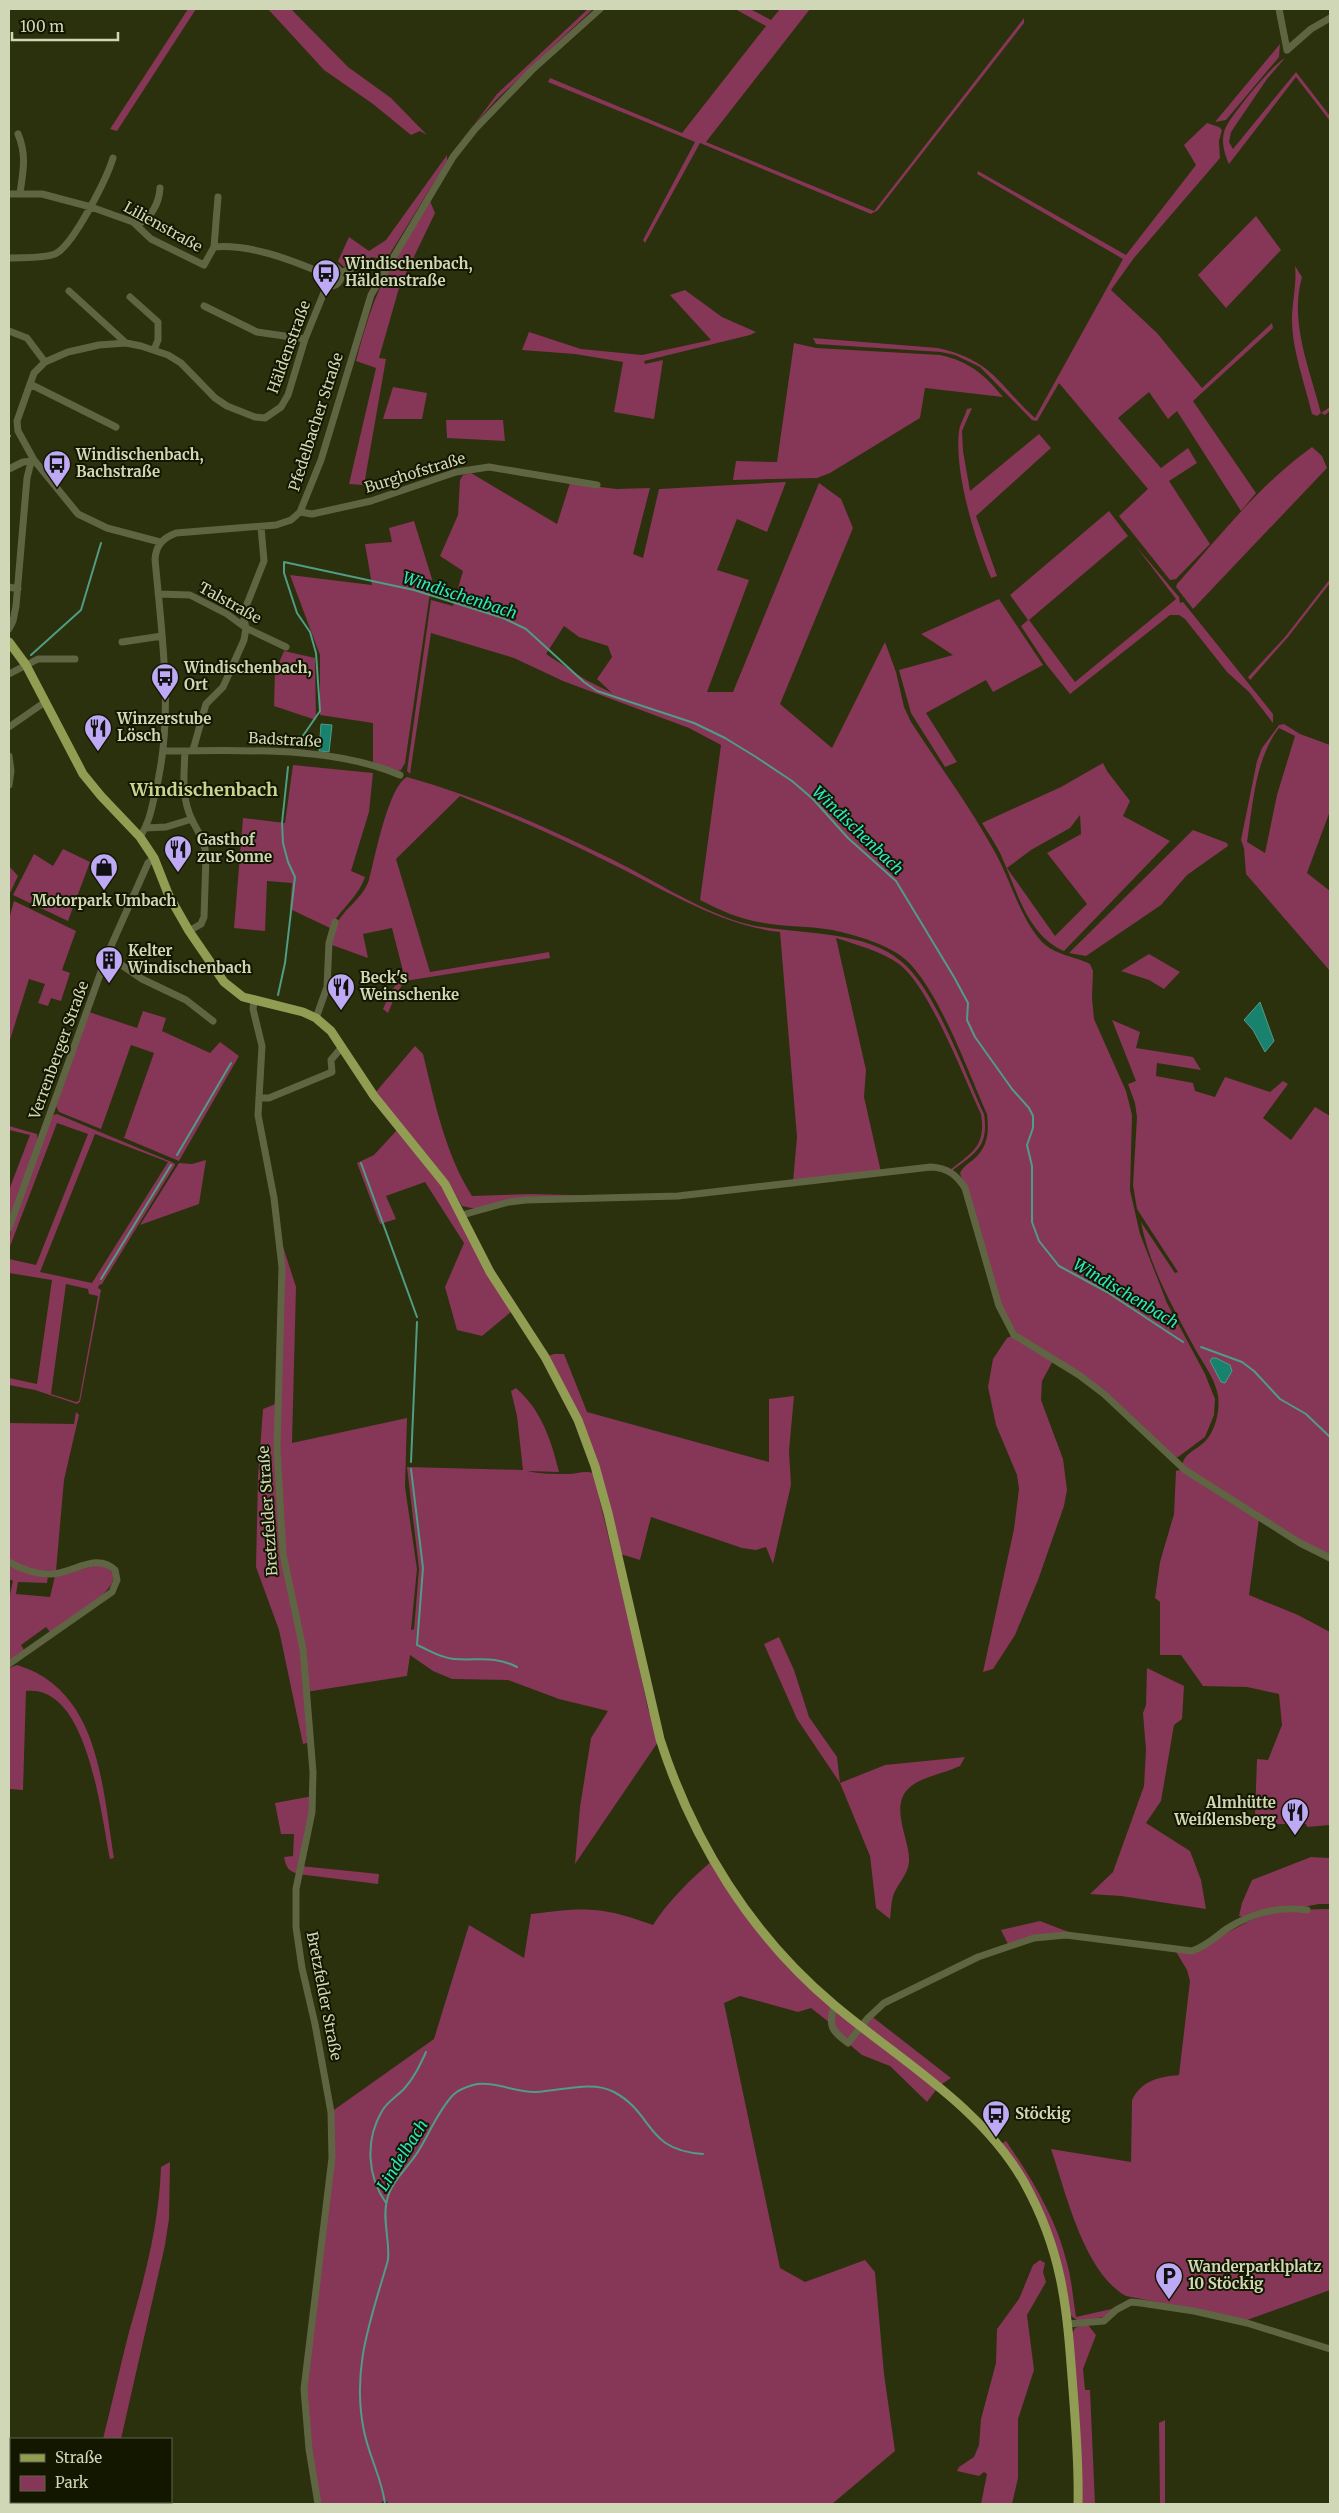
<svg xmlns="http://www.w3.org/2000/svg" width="1339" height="2513" viewBox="0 0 1339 2513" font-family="Merriweather,serif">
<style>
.green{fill:#863657;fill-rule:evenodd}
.water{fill:#19826f;stroke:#509c84}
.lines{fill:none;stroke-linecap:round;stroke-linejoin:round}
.stream{stroke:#509c84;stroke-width:2}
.minor{stroke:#5f6542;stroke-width:7}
.major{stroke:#909d52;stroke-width:9}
.labels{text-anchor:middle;stroke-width:4;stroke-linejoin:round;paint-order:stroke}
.street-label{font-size:15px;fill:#d0d7b6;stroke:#141700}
.poi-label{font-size:15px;font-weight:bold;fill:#d0d7b6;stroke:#141700;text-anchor:start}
.water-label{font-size:16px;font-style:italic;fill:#2be8c7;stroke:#141700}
.quarter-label{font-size:18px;font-weight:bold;fill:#c8d590;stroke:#141700}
</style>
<rect width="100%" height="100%" fill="#2b300d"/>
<path class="green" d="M188,9H196L117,131L110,129Z
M268,9H291L348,67L391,98L427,135L420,131L411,135L373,104L324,70Z
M588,9H593L497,99L473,126L497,94Z
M735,9H750L771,20L780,9H810L706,142L874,211L1024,18V23L878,210L871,214L700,143L645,243L643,240L695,142L548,82L550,78L682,133L766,26Z
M1280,44L1279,57L1226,120L1215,122Z
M1285,58L1267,79L1231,132L1229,142L1233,149L1296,72L1330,116V121L1296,77L1229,164C1224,153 1220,139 1226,127C1233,113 1272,65 1285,58Z
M1207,123L1219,127L1222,130L1219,141L1220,158L1134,258L1111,290L1157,333L1202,388L1272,323L1273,328L1193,401L1256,493L1241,511L1177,411L1168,419L1149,392L1118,418L1161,468L1188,448L1197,463L1169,481L1210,544L1176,579L1170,580L1119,516L1148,489L1059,383L1037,421L1032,420L980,367L955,355L941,352L816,344L813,338L938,348C992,360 998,384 1035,418L1123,259L977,174L978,171L1126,255L1196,165L1184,145Z
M447,155V161L388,257L383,259L371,257L344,267L338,261L349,237L369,251L386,240Z
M430,201L435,213L399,288L379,358L386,359L364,485L349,484L376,368L356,361C361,341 367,321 374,302C388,267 411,234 430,201Z
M1256,216L1281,250L1226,308L1198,275Z
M1295,266L1302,277C1289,322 1310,369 1321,413L1330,407V411L1325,415L1321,413L1317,416L1312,414C1305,384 1292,350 1292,320C1292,301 1297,284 1295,266Z
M685,290L722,317L756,332L750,335L644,361L645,364L663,360L654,419L614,412L623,362L575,354L522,350L529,332L581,349L642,355L711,340L670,295Z
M794,343L816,348L940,355C969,361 985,375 1003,397L925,388L920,418L830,473L817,478L733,480L736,461L777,462Z
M393,387L427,393L422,419H383Z
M972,408L962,431L963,451L970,491L1039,434L1051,448L976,516L997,576L991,578C975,540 954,472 959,431C960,424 965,416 967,409Z
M446,420H503L505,441L447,438Z
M1312,447L1322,456L1327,468L1193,609L1176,587L1177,584C1219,537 1260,484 1312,447Z
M471,473L557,524L570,483L616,489L650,488L633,554L643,558L659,489L786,482L767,532L737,519L717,570L749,580L707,692H733L819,483L841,499L853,528L780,704L832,748L885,642L896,672L904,707L911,722C939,765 971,808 996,854C1012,883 1019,916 1042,942C1055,955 1074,956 1090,964L1093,971L1092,998L1094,1019L1126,1091L1132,1115L1130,1190L1140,1234L1167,1303L1205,1374L1215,1399L1214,1415L1205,1437L1178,1457H1172L1117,1403L1018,1335L1001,1305L960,1173C963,1167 969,1163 974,1159C988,1146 989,1133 987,1114C968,1072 939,990 906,960C888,944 855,935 832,930C810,926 786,927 764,923C741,920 720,910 700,900L721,745L689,728L563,681L514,658L431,633L410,774L407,771L431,600L453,606L463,571L440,556L458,515L460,480L463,475ZM564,626L579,637L608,646L612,657L597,679L612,693L586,680L546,654Z
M1109,511L1128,536L1029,620L1075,682L1176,599L1135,545L1179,597L1180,603L1183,602L1273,714V723L1249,692L1227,672L1185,619L1179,615H1170L1070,694L1046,664L1021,626L1028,620L1010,595Z
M414,521L432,579L405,763L401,770L397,771L373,762V723L320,715V655L290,575L372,585L365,544L392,542L389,528Z
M1330,579V583L1288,637L1250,680L1248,677L1285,637Z
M999,599L1043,665L993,692L986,680L926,713L957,762L945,767L911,713L899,670L953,655L921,634Z
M284,651L315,658L316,720L274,706L275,672Z
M1284,724L1300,734L1330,745V811L1307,873L1330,891V971L1246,874L1244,848L1241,840L1257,761L1262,748L1279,725ZM1279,728L1295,736L1277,795L1265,853L1247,842C1253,804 1255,759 1279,728Z
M1103,763L1107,771L1130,801L1123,816L1170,841L1064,951C1026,935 1016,887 1000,853C995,843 988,833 982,823L1061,787ZM1080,815L1081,834L1047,853L1087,904L1055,936L1007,868L1031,850L1070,828Z
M293,765L373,773L369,812L351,871L365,877C357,899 341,908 330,928L290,909L292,883L267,881L265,931L234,928L243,818L285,823Z
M407,777C475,796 540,824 603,855C648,876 695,909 743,923C790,936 862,927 902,962C935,989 965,1073 984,1114C989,1146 976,1153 953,1170H950C973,1152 986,1146 981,1114C964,1078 929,986 899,964C881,951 857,945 836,938L866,1070L864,1097L881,1172L793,1182L797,1137L780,932C718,925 662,888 606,861C558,837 510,816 460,796L396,859L430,972L549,952L550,958L405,981L396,994L388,1013L383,1009L391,991L404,975L392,928L363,934L368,958L332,945C333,938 334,929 337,923C346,907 363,898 369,880C375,858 388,787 407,777Z
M1193,830L1227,843L1228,846L1187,875L1161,905L1086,956L1069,953Z
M63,849L90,862L68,921L13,895L34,854L53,866Z
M9,866L18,876L10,893H9Z
M14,901L76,931L62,970L70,973L61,1001L51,998L48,1006L38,1003L45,984L29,979L9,1043V919Z
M1149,954L1180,972L1164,989L1149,980L1121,971Z
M143,1011L166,1018L162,1031L210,1053L220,1042L239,1056L179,1161L124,1138L154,1053L131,1045L101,1129L59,1112L56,1106L89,1012L137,1028Z
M1112,1020L1140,1032L1136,1048L1193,1057L1201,1070L1157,1063L1156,1076L1193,1083L1195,1091L1215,1097L1225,1077L1270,1092L1283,1081L1288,1084L1263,1118L1291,1140L1315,1107L1330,1116V1556L1320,1552L1183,1466C1181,1454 1201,1448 1207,1439C1216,1428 1220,1410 1218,1396C1215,1377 1201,1361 1193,1345C1172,1306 1149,1265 1141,1222L1175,1273L1178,1272L1137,1209L1133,1185L1137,1117L1135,1103L1128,1084L1136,1081Z
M415,1046L423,1054C435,1103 445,1153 472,1196L530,1194L608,1196L527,1197L476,1209L462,1206L448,1181L375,1093Z
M57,1114L174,1163L175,1165L102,1284L99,1285L98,1288L101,1290L80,1402L77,1404L35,1390L9,1385V1378L37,1384L52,1280L9,1273V1259L36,1265L88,1134L57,1123L9,1249L11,1227L53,1115ZM95,1134L168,1162L92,1283L40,1272ZM66,1284L88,1289L89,1294L98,1296L79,1401L76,1402L51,1394Z
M9,1126L37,1134L38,1141L9,1220V1190L30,1135L9,1130Z
M397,1130L442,1186L511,1312L482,1336L457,1330L445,1287L464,1243L425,1182L386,1196L396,1219L380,1224L357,1163L374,1155Z
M206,1160L199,1204L140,1225L179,1163L192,1164Z
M280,1237L296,1287L292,1443L407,1418L405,1487L417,1569L411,1630L414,1629L419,1569L407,1467L523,1470L517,1416L511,1391L516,1388C542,1411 551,1440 559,1472L527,1471C540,1474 554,1474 568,1474C577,1474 584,1470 593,1473L631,1630L648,1709L660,1739L575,1864L580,1807L591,1738L608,1711L559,1699L508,1680L452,1679L433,1671L410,1655L407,1676L306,1692L311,1742L303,1744L279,1630L256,1567L258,1477L263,1409L278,1403Z
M1014,1335L1054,1359L1042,1381L1041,1400L1063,1459L1067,1490L1064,1506L1038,1580L1015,1635L993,1669L983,1672L1014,1529L1019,1489L1017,1475L996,1425L988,1387L993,1359L1007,1338Z
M554,1354H564L587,1412L769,1462V1399L794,1396L789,1451L791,1485L773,1564L766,1547L756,1550L742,1548L651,1517L640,1560L617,1553L595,1466L545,1357Z
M76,1412L79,1415L64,1480L56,1571L33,1570L9,1561V1423L74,1424Z
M1180,1470L1259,1519L1249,1595L1298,1615L1330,1632V1825L1307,1827L1306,1824H1263L1255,1816L1257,1759L1268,1760L1282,1725L1279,1694L1247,1687L1203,1686L1181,1655H1160V1602L1155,1598L1160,1562L1174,1514L1176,1471Z
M98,1565L106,1567L114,1574C116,1594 66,1621 50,1632L46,1627L21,1645L24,1650L9,1661L10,1594L13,1581L9,1579V1566L48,1576L47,1583L18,1582L16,1594L50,1597L55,1576Z
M779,1637L794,1670L809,1717L837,1757L840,1783L885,1765L965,1757L960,1766C928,1780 892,1779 902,1824C904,1836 910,1850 909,1862C908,1875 897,1884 893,1896C891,1903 891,1911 890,1919L876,1908L870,1856L840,1783L797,1719L764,1644Z
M17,1665C100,1690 102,1787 114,1858L110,1859C101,1816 88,1683 26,1691L23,1790L9,1789V1668Z
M1147,1668L1184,1686L1182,1719L1174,1725L1161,1801L1146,1823L1190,1851L1201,1880L1206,1909L1121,1896L1090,1894L1113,1872L1144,1786L1146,1750L1143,1713L1146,1705Z
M313,1796L300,1866L379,1874L378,1884L298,1874C288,1871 286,1867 284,1857L293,1856L294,1834H281L275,1803Z
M1311,1857L1330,1858V1904H1319L1246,1918L1239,1916L1242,1903L1252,1880Z
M713,1860L780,1953L861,2026L870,2015L951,2078L939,2086L927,2102L890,2066L862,2055L837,2034L830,2023L811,2008L798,2012L740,1996L724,2003L780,2268L805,2282L865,2260L875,2272L884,2374L895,2451L832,2504H390L384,2500L380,2504H318L304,2389L332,2158L331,2112L434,2039L469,1925L524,1958L531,1914C584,1907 602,1906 653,1925C668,1901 691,1879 713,1860Z
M1330,1909V2290L1247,2320L1126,2296C1084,2273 1066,2193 1051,2149L1131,2162L1132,2100C1142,2080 1159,2077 1179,2075L1190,1981L1187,1970L1175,1950L1192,1951L1259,1916L1284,1910Z
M1040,1921L1084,1938L1066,1935L1009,1946L1001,1930Z
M1006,2141C1032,2179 1056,2218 1067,2263C1072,2281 1073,2299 1076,2317L1116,2308L1104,2317L1078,2321L1070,2315L1060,2262L1001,2144Z
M170,2162L169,2219L165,2245L121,2439H103C112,2403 120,2367 129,2332C145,2277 159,2224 161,2167Z
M1040,2260L1045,2263L1043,2272L1046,2282L1027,2315L1034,2370L1018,2419V2478L1012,2504H981L987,2474L984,2472L979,2476L957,2471L959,2467L974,2457L979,2445L981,2419L996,2363L997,2329L1019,2299L1033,2265Z
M1082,2325H1088L1096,2335L1083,2369L1085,2390H1090L1095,2504H1081L1072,2334L1075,2328Z
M1165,2420V2504H1160L1159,2423Z"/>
<path class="water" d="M321,724L332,725L329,752L319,751Z
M1260,1002L1274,1041L1265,1052L1253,1030L1244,1020Z
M1212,1358H1216L1230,1365L1232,1371L1225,1383L1221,1382L1210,1361Z"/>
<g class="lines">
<path class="stream" d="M9,435L10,436
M31,655L81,610L101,543
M296,746L320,711L316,653L310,632L297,613L284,573V562L414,590L503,618L526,629L584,682L597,691L694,723L725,738L756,757L792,781L813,799L848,838L896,881L954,977L968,1003L967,1020L975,1037L1012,1089L1029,1108L1033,1116V1128L1027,1145L1032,1166V1222L1039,1241L1059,1266L1107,1292L1183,1342
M278,995L285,963L295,877L288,862L283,843L282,823L288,767
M177,1155L231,1063
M361,1163L417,1317
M101,1279L171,1165
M1201,1347L1242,1362L1254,1371L1280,1399L1306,1414L1330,1437
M411,1462L417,1322
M411,1469L423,1568L417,1645C429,1650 440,1658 454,1659C478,1661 493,1655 517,1667
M386,2203C367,2176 365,2140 382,2111C387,2102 397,2096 404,2089C414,2078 420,2065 426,2052
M385,2504C382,2478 369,2457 364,2431C351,2369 371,2319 388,2260C390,2241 382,2219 387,2200C391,2181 409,2167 419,2150C430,2132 438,2111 453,2095C458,2090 466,2087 473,2085C493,2080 516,2093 536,2092C561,2091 592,2080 614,2092C655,2114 644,2150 703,2154"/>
<path class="minor" d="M1279,9L1287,50
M1287,50L1311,29L1330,18
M18,134C27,155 23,172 20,193
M9,194H42L91,207L133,222L151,239L204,265L214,247C250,244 289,259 322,273
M137,225C151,217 159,204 160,188
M214,247L218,197
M9,258C24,257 41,259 55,254C73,246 107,178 113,158
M321 276a10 10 0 1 1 20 0a10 10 0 1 1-20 0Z
M340,273L370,261L385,268
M69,291L126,343
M130,297L158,322V340L154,350
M204,306L257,332L305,339
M9,331L27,338L45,362
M30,384L116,427
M9,469L23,462L33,461
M300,512L312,514L371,501L456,472L489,467L597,485
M160,542L107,528L78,514L34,460L18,431L17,421L34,373L45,362L68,352L99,345L126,343L141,346L168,355L181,363L215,398L227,406L255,417L265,418L281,407L288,395L305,339L327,285
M9,587L18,589
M158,594L190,595L227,614L246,628L286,647
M9,629L13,621L16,606L27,478L31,462
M122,642L162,636
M9,674L38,659H75
M9,727L45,702
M193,750L206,704L223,687L244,640L246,628L244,619L245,609L264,561L261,527
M165,751C240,751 330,745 400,775
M185,751C184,775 181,797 192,820C198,832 205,841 206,856L204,917L201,924L189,931
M9,756L11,771L9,785
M145,828L166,827L192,819
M140,837C148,825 151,812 154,798C175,720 162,638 155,559C156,545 163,538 176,533L276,525L291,520L300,512L321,460L371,295L453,157L475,129L532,70L600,9
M107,955L142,979L186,1000L213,1021
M254,1000L253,1009L262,1046L258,1115L274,1198L282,1267L277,1448L283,1554L303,1649L313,1772L312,1812L296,1889V1927L302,1968L315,2024L331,2112L332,2158L304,2389L309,2449L318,2504
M316,1018L327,987L329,943L335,922
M259,1098H269L332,1072L331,1060L342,1047
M462,1215L509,1202L526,1200L678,1196L931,1167C947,1168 956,1174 965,1188L999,1306L1014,1335L1079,1375L1104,1394L1185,1470L1300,1543L1330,1558
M9,1228L107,955L148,863L154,858
M9,1562C21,1569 35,1574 49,1574C72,1575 95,1551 115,1570L117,1580L112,1592L9,1664
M834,2005C829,2027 830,2029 848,2043L868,2018L884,2003L978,1957L1034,1938L1066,1935L1192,1951C1207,1946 1215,1937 1228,1928C1252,1913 1280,1906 1307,1910
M1068,2324L1104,2321L1116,2310L1131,2302L1141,2303L1194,2311L1247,2323L1330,2349"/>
<path class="major" d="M9,642L26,665L83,774L101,796L140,837L154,858L169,896L189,931L224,982L243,997L303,1012L316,1018L331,1031L374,1096L445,1184L490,1272L545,1357L578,1420L595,1466L608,1513L660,1739C693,1842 751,1935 833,2004C899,2060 980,2105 1024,2182C1064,2254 1067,2310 1073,2390C1076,2428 1079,2466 1078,2504"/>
</g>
<defs>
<g id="bus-pin" transform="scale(1.4375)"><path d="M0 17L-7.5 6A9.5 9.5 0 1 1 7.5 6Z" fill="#bea9f4" stroke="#141700"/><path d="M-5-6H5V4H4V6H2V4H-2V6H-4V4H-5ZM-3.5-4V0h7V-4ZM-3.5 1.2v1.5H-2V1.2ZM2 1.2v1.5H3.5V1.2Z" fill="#111"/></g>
<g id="restaurant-pin" transform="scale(1.4375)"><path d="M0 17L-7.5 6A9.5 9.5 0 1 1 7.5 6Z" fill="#bea9f4" stroke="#141700"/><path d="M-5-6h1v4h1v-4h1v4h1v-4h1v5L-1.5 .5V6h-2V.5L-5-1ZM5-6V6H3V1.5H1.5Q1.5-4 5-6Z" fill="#111"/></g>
<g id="shop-pin" transform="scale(1.4375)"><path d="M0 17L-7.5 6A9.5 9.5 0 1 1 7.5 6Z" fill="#bea9f4" stroke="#141700"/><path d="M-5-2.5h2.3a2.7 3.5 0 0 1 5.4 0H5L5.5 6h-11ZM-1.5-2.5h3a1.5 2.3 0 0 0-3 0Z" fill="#111"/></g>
<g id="building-pin" transform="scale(1.4375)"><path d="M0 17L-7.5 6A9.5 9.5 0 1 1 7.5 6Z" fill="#bea9f4" stroke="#141700"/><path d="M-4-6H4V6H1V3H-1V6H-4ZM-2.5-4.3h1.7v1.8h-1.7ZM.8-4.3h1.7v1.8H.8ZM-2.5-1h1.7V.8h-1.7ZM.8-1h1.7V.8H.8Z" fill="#111"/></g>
<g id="parking-pin" transform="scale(1.4375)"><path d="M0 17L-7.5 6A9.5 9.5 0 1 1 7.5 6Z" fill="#bea9f4" stroke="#141700"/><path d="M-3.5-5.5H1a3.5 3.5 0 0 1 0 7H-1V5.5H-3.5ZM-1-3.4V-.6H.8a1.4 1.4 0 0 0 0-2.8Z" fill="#111"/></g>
</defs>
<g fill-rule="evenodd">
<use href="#bus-pin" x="326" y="273"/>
<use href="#bus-pin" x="57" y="464"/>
<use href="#bus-pin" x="165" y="677"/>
<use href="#restaurant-pin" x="98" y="728"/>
<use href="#restaurant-pin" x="178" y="849"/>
<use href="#shop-pin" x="104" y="867"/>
<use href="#building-pin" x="109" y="960"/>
<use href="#restaurant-pin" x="341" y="987"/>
<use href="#restaurant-pin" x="1295" y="1812"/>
<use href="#bus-pin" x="996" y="2114"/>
<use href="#parking-pin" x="1169" y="2276"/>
</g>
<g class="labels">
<g class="street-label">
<text transform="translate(163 227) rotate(29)" y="5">Lilienstraße</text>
<text transform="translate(289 347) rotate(-70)" y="5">Häldenstraße</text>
<text transform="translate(316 422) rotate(-72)" y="5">Pfedelbacher Straße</text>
<text transform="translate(415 473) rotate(-17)" y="5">Burghofstraße</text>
<text transform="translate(230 603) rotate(29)" y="5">Talstraße</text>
<text transform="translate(285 740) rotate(3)" y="5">Badstraße</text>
<text transform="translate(59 1050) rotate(-70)" y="5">Verrenberger Straße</text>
<text transform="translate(268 1511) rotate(-94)" y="5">Bretzfelder Straße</text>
<text transform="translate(324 1996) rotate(79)" y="5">Bretzfelder Straße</text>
</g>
<g class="poi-label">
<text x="345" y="269">Windischenbach,<tspan x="345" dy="17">Häldenstraße</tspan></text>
<text x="76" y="460">Windischenbach,<tspan x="76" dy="17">Bachstraße</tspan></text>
<text x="184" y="673">Windischenbach,<tspan x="184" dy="17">Ort</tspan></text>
<text x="117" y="724">Winzerstube<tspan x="117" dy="17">Lösch</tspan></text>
<text x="197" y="845">Gasthof<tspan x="197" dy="17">zur Sonne</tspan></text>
<text x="104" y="906" text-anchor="middle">Motorpark Umbach</text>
<text x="128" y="956">Kelter<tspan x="128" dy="17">Windischenbach</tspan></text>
<text x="360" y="983">Beck's<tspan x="360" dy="17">Weinschenke</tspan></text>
<text x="1276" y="1808" text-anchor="end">Almhütte<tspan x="1276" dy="17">Weißlensberg</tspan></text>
<text x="1015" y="2119">Stöckig</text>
<text x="1188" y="2272">Wanderparklplatz<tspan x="1188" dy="17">10 Stöckig</tspan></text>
</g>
<g class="water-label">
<text transform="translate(460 595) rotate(18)" y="6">Windischenbach</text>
<text transform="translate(858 830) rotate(44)" y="6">Windischenbach</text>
<text transform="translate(1126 1293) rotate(31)" y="6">Windischenbach</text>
<text transform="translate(402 2155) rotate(-58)" y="6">Lindelbach</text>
</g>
<g class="quarter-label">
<text x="204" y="796">Windischenbach</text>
</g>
</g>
<rect width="1339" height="2513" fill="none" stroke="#d0d7b6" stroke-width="20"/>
<rect x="10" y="2438" width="162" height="65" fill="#141700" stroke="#5f6449"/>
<rect x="20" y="2454" width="25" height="8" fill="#909d52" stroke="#5f6449"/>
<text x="55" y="2463" font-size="15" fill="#d0d7b6">Straße</text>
<rect x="20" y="2476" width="25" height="15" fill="#863657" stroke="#5f6449"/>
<text x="55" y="2488" font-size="15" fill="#d0d7b6">Park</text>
<path d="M12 32v8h106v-8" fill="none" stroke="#d0d7b6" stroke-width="2.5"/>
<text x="20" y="32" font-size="15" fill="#d0d7b6" stroke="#141700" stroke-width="4" paint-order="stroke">100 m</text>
</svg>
